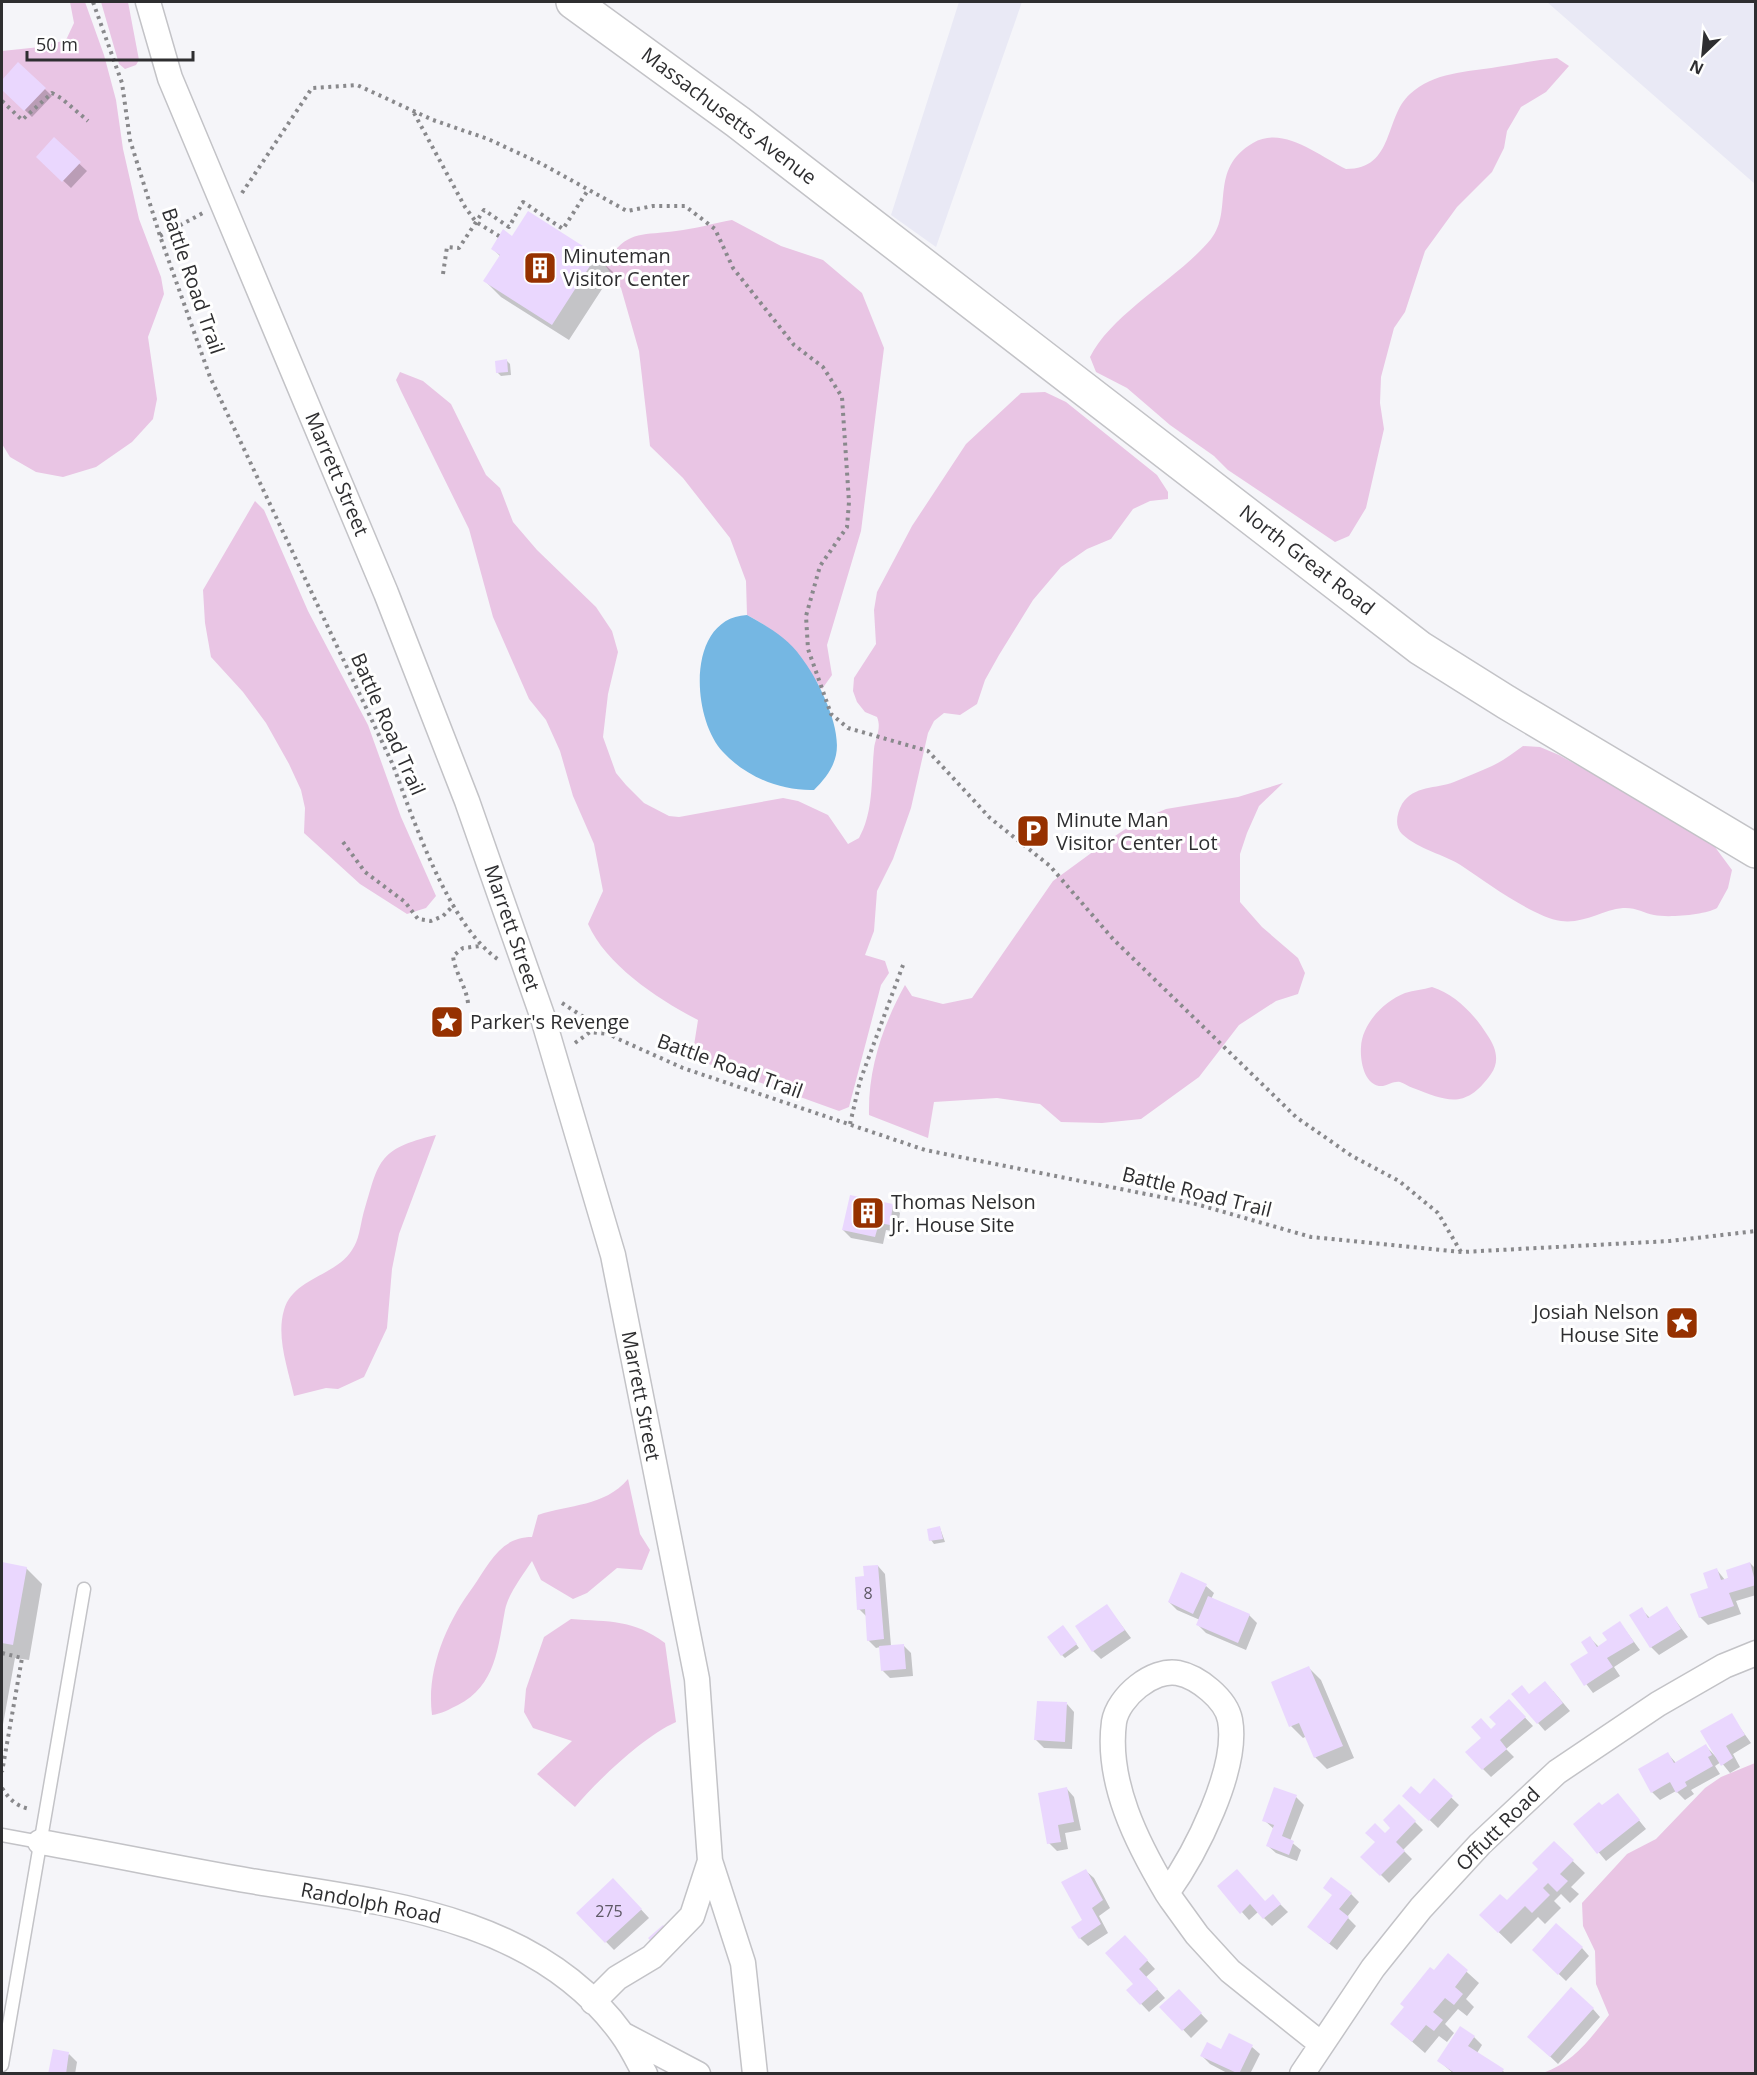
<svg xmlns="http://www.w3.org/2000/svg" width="1757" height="2075" viewBox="0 0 1757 2075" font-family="'Open Sans',sans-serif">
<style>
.built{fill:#e9e9f5}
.green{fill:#e9c5e4}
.water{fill:#75b7e3}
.shadow{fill:#0003}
.building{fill:#ead7fe}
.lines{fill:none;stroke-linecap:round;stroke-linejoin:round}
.service-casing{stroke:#c3c3c7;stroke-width:15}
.minor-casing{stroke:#c3c3c7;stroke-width:27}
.secondary-casing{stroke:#c3c3c7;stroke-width:36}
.path{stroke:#89898c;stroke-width:4;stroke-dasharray:3 4.5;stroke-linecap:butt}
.service{stroke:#fff;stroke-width:12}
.minor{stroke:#fff;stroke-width:24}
.secondary{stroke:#fff;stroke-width:33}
.labels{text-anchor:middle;stroke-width:6;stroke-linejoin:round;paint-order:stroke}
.number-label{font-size:16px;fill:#5d5864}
.street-label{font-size:20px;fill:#2e2e30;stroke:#fff}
.poi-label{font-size:20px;fill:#2e2e30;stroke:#fff;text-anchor:start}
</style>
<rect width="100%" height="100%" fill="#f5f5f9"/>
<path class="built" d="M959,2H1022L936,247L891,215Z
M1547,2H1755V184Z"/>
<path class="green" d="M70,2H85L104,55L116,100L123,149L139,219L161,277L164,294L148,337L157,399L153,419L132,442L96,467L63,477L36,472L10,457L2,444V51L40,47L66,40L74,23Z
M101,2H128L139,60L136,65L125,69L119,64Z
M1557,58L1569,66L1546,92L1521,107L1507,131L1504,148L1492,172L1457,207L1425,251L1405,312L1394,328L1381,377L1380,403L1384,429L1366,508L1349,536L1335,542L1228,470L1214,456L1170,425L1127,388L1096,372L1090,357C1112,313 1179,278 1211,239C1234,210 1208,169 1253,143C1283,125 1319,156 1346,169C1395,169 1384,117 1410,94C1434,72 1467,72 1497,67C1517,64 1536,60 1557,58Z
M732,220L781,246L823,260L862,293L884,348L861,531L827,645L832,675L822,689C797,655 787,636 747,615L746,581L730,538L683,478L650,446L639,351L621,288L605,265C626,229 641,236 676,231C695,229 714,223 732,220Z
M400,372L423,381L451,404L486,475L500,488L513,522L537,550L596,607L612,631L618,652L608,694L603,737L616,773L626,785L644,803L669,816L679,817L783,798L798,801L828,815L848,844L859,838C874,811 871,779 874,749C875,738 882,729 877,717L865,712L857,702L853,691L854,678L876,644L874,610L877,592L912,526L966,444L1021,393L1045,392L1066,402L1157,475L1168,492V499L1150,501L1133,509L1111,539L1087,549L1061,567L1033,600L999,655L985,680L977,704L960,715L944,713L934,721L928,733L911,808L893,859L877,891L874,931L865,955L885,961L889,973L881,985L849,1107L839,1111L692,1058L698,1020C659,1000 606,965 588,924L603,891L594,844L573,796L560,751L546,720L529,699L493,617L469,529L401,391L396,380Z
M255,501L264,510L308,611L368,725L401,817L436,896L426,908L407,914L360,884L304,833L305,808L301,790L289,764L266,723L243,692L211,657L205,623L203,590Z
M1523,746L1540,747L1559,755L1697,832L1715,847L1732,870L1728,888L1717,908C1705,915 1668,918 1654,915C1644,913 1635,907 1623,908C1602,910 1584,924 1561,921C1533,917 1486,882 1462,866C1444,854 1419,850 1402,834C1394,826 1397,813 1402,804C1414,785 1436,789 1454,782C1467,777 1480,771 1492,766C1503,761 1513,753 1523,746Z
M1283,783L1259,806L1247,833L1240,854V902L1262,927L1298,958L1305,973L1298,994L1276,1001L1239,1025L1199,1077L1141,1119L1102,1123L1061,1122L1040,1104L997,1098L934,1102L928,1138L869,1115C868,1068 883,1025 905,985L912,996L943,1004L972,998L1053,881L1109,840L1136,822L1166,809L1238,797Z
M1432,987C1455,994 1475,1015 1488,1036C1496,1048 1500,1061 1491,1074C1466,1109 1449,1102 1413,1088C1409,1087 1404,1083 1400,1082C1394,1081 1388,1085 1383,1086C1364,1087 1360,1060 1361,1047C1362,1024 1384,1001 1405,993C1414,990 1423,990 1432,987Z
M436,1135L399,1234L392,1269L387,1328L364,1377L338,1389L326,1388L294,1396C288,1369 276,1337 284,1310C293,1278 336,1276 352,1250C359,1240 360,1227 363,1215C379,1162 376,1149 436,1135Z
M628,1479L640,1534L650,1550L642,1570L617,1568L587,1593L573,1599L541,1580L532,1561C523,1575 508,1594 505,1610C498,1647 496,1686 458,1705C450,1709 441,1714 432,1715C426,1669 447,1622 473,1587C489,1564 500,1537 532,1537L538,1515C570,1504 604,1507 628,1479Z
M571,1619C610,1622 633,1619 665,1643L676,1722C643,1737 599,1779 575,1807L537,1774L572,1741L533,1728L524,1712L526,1689L544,1637Z
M1755,1763V2073H1543C1574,2062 1589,2040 1609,2015L1596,1984L1595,1951L1583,1926L1582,1903L1627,1854L1656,1839L1705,1788L1721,1777Z"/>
<path class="water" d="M747,615C767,626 788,638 801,657C818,679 842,727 836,755C833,769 824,780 814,790C781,791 746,777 723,752C691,718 686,618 747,615Z"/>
<path class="shadow" d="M19,64L52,96L32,117L2,88V83Z
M54,140L87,171L71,188L38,157Z
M513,238L596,256L613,272L569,340L501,297L485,281L501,257L493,249Z
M507,361L510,364L511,375L501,376L497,372Z
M892,1205L900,1213L897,1232L886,1230L883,1244L851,1238L843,1230Z
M940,1528L945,1542L934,1544L931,1540Z
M1750,1563L1756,1569V1595L1736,1601L1741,1614L1708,1625L1700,1617L1717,1570L1725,1580Z
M2,1564L26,1568L42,1584L29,1660L15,1658L2,1730Z
M878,1566L885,1574L891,1646L903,1645L911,1653L913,1676L890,1678L882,1670L880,1647L876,1648L868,1640L867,1617L859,1609L866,1578Z
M1206,1586L1214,1593L1211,1599L1249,1615L1257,1623L1246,1650L1206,1633L1198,1625L1200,1620L1177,1610L1169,1602Z
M1107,1606L1131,1638L1101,1659L1093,1651Z
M1666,1608L1688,1637L1659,1655L1651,1647L1641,1609L1650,1618Z
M1620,1623L1640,1650L1614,1667L1620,1676L1593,1693L1572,1665L1590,1653V1638L1599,1647L1609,1641Z
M1066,1631L1079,1648L1065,1658L1062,1655Z
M1309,1668L1321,1680L1354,1758L1327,1769L1315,1757L1307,1736L1303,1738L1291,1726Z
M1553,1691L1570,1711L1545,1731L1538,1723L1530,1695Z
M1067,1704L1074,1712L1072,1749L1044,1748L1036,1740Z
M1517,1709L1533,1726L1506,1749L1514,1757L1491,1777L1483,1769L1491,1731Z
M1731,1715L1751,1743L1733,1754L1740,1767L1730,1773L1721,1762L1715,1766L1720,1774L1691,1790L1694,1794L1685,1800L1676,1791L1660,1800L1652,1792L1668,1754L1676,1763L1706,1746L1716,1757Z
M1434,1781L1459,1805L1438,1828L1412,1803Z
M1067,1789L1074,1797L1081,1830L1065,1833L1068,1849L1057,1851L1049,1843Z
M1296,1797L1304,1805L1290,1841L1301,1850L1297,1861L1276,1853L1268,1846L1274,1829L1264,1820Z
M1625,1803L1646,1829L1606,1861L1575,1824L1603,1807Z
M1399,1806L1423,1830L1403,1850L1412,1859L1389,1883L1363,1857L1392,1828Z
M1554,1843L1585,1873L1571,1887L1579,1894L1570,1903L1561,1894L1554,1901L1561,1908L1545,1924L1538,1917L1511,1944L1481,1915L1507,1902L1539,1869Z
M1086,1871L1094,1878L1110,1908L1099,1916L1108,1933L1088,1946L1080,1938L1084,1920Z
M1219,1886L1265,1903L1280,1904L1288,1912L1272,1926L1258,1912L1249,1920Z
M621,1888L649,1918L614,1950L578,1913Z
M1351,1894L1359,1902L1347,1917L1356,1926L1337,1950L1317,1934Z
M1133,1945L1155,1969L1146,1977L1165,1998L1149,2012L1128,1990L1135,1984Z
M1582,1948L1589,1956L1566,1981L1534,1950Z
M1448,1955L1479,1983L1466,1999L1474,2007L1467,2016L1458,2009L1445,2024L1454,2033L1447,2042L1439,2036L1425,2053L1392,2024Z
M1179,1991L1208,2021L1191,2038L1162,2007Z
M1593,2009L1600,2017L1558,2064L1537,2044Z
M1474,2037L1482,2045L1477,2053L1507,2074H1454L1439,2061Z
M1252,2047L1260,2054L1250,2074H1229L1210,2064L1202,2056Z
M69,2054L77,2062L75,2074H50Z"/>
<path class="building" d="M18,62L46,88L24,111L2,90V80Z
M54,137L81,162L62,182L36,157Z
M528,211L597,255L552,325L483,281L500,255L491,249L503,229L512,236Z
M507,359L508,372L496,373L495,361Z
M850,1195L893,1204L890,1225L879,1223L875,1237L842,1230Z
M940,1526L943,1539L929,1541L927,1529Z
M2,1562L27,1567L13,1645L2,1643Z
M1750,1562L1756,1585L1729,1593L1734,1606L1699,1618L1690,1594L1708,1588L1703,1573L1717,1568L1721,1580L1728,1578L1726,1570Z
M878,1565L884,1639L867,1641L865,1609L857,1610L855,1577L864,1576L863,1566Z
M1181,1572L1207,1584L1193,1614L1168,1602Z
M1208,1596L1250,1614L1238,1643L1196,1625Z
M1107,1604L1125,1630L1092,1652L1075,1626Z
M1667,1606L1681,1629L1650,1648L1629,1615L1642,1607L1648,1618Z
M1620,1621L1634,1642L1607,1658L1613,1667L1584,1686L1570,1664L1588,1653L1581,1642L1590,1636L1597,1647L1607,1640L1602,1633Z
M1063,1625L1077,1644L1061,1656L1047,1637Z
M904,1644L906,1669L881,1671L879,1646Z
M1309,1666L1343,1746L1314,1758L1299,1723L1289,1727L1271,1682Z
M1545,1681L1563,1703L1537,1724L1511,1694L1522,1685L1529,1694Z
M1509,1699L1526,1717L1500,1740L1507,1749L1482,1770L1465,1752L1481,1738L1471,1727L1481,1718L1491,1729L1496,1724L1489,1717Z
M1037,1701L1067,1702L1065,1742L1034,1740Z
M1732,1713L1745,1735L1726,1746L1733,1758L1721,1766L1700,1731Z
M1706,1744L1712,1755L1708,1757L1713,1766L1685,1782L1687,1786L1676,1793L1670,1782L1651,1793L1638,1769L1668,1752L1674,1763Z
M1434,1778L1453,1796L1429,1821L1402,1796L1411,1786L1420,1794Z
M1067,1787L1074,1822L1058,1825L1061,1842L1047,1844L1038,1793Z
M1274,1787L1297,1795L1282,1836L1294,1841L1289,1855L1266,1846L1274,1825L1262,1821Z
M1618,1793L1640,1820L1597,1854L1573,1824L1599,1802L1602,1805Z
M1399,1804L1416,1821L1396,1842L1405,1851L1380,1876L1360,1857L1375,1842L1365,1833L1375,1823L1385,1833L1390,1828L1383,1820Z
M1554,1841L1574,1860L1560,1874L1568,1881L1557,1892L1548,1883L1543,1888L1550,1895L1532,1913L1525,1906L1498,1933L1479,1915L1500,1894L1507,1900L1538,1869L1532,1863Z
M1086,1869L1103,1900L1092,1908L1101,1924L1079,1939L1071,1927L1082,1920L1061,1882Z
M1237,1869L1265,1901L1273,1894L1281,1904L1263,1919L1250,1904L1240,1914L1217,1886Z
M1331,1877L1352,1893L1339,1909L1349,1917L1329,1944L1307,1927L1332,1895L1323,1888Z
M613,1878L642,1909L605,1943L576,1913Z
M1556,1923L1583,1947L1558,1975L1532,1950Z
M663,1925L672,1936L657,1948L648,1938Z
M1125,1935L1148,1960L1139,1969L1158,1989L1140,2005L1126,1990L1133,1984L1105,1953Z
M1448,1953L1468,1970L1455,1987L1463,1994L1454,2005L1445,1998L1433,2012L1443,2020L1434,2031L1426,2025L1412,2042L1390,2024L1404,2007L1400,2004L1430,1967L1434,1970Z
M1571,1987L1594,2008L1550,2057L1527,2037Z
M1179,1989L1202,2013L1182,2031L1159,2007Z
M1460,2026L1475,2036L1468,2046L1504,2069L1501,2074H1456L1437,2061Z
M1229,2033L1253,2045L1239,2074L1200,2056L1207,2042L1221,2049Z
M53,2049L69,2052L66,2074H48Z"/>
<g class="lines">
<g class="service-casing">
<path id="service" d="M2,1835L40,1842
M2,2065L84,1589"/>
</g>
<g class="minor-casing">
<path id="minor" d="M148,2L170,78L386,593L467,801L542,1015L613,1255L697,1679L710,1861L743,1963L755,2074
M40,1842C111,1854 180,1869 251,1881C382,1902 537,1916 622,2034C631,2046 638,2061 645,2074
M1167,1893C1195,1854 1239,1769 1230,1720C1226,1699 1198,1677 1178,1673C1153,1668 1118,1697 1114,1722C1106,1782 1137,1843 1167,1893L1171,1899L1197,1935L1230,1971L1320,2043
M593,2002L617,1978L652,1957L692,1916L710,1861
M622,2034L698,2074
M1302,2074L1373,1968L1421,1908L1480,1844L1557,1772L1658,1704L1724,1666L1756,1653"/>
</g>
<g class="secondary-casing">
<path id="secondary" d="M573,2L738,122L1420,648L1506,702L1756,851"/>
</g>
<path class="path" d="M93,2L122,83L130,140L160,236L210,377L393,765C413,819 450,928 499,960
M2,101L22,120L52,93L61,98L88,121
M414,113L465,207L476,222L499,236
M242,193L312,88L357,85L433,120L488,139L542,164L627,211L653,206H685L715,229L733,268L794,345L823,367L842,397L849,502L847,527L820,566L806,616L808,649L831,714L848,728L928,751L990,818L1050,866L1113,939L1296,1117L1352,1156L1399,1181L1438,1213L1461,1252
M160,236L203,213
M443,274L447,247L459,248L484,210L509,227L523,202L563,229L588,190
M343,842L365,872L405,902L418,919L431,921L443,916L454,905
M468,1003C466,986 455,973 453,956L463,948L481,946
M562,1003L616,1038L683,1068L925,1150L1196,1204L1311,1237L1462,1252L1670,1241L1756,1231
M575,1043L590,1032L608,1034
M850,1124L860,1081L903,965
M2,1653L22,1658L2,1772
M2,1788C10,1800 16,1806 30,1809"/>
<use href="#service" class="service"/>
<use href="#minor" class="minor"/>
<use href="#secondary" class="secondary"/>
</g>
<defs>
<g id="building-square" transform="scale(1.725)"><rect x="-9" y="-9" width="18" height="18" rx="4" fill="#963100" stroke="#fff"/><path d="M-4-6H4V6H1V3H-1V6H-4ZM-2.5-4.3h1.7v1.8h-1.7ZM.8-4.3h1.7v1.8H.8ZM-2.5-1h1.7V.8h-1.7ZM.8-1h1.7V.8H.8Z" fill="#fff"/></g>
<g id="parking-square" transform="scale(1.725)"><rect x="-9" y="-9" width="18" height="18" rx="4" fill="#963100" stroke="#fff"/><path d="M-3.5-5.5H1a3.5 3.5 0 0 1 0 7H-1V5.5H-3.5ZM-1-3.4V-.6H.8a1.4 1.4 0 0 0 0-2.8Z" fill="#fff"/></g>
<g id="sight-square" transform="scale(1.725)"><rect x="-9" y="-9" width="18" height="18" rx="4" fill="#963100" stroke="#fff"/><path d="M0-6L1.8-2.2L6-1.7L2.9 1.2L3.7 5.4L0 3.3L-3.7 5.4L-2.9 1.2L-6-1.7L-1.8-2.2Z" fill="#fff"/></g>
</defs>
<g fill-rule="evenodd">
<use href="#building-square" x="540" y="268"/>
<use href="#parking-square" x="1033" y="831"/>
<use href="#sight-square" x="447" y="1022"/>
<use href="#building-square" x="868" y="1213"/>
<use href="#sight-square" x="1682" y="1323"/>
</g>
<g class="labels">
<g class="number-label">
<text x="868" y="1599">8</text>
<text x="609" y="1917">275</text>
</g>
<g class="street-label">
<text transform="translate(729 116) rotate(37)" y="7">Massachusetts Avenue</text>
<text transform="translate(193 281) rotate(71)" y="7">Battle Road Trail</text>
<text transform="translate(337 474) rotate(67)" y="7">Marrett Street</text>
<text transform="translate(1307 560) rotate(38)" y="7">North Great Road</text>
<text transform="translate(388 724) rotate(66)" y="7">Battle Road Trail</text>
<text transform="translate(512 928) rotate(71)" y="7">Marrett Street</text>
<text transform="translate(730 1066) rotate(20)" y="7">Battle Road Trail</text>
<text transform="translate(1197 1192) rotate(14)" y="7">Battle Road Trail</text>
<text transform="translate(641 1396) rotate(79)" y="7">Marrett Street</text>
<text transform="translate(1498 1829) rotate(-45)" y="7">Offutt Road</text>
<text transform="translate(371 1903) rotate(11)" y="7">Randolph Road</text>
</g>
<g class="poi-label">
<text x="563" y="263">Minuteman<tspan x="563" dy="23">Visitor Center</tspan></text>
<text x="1056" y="827">Minute Man<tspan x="1056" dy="23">Visitor Center Lot</tspan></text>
<text x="470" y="1029">Parker's Revenge</text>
<text x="891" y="1209">Thomas Nelson<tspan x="891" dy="23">Jr. House Site</tspan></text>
<text x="1659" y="1319" text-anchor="end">Josiah Nelson<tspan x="1659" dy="23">House Site</tspan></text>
</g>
</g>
<rect width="1757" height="2075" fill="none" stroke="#2e2e30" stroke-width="6"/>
<g transform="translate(1703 54) rotate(206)" stroke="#ffffff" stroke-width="4.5" paint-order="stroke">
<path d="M0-4.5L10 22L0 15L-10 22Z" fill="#2e2e30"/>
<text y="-9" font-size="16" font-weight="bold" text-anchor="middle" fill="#2e2e30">N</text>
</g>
<path d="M27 51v9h166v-9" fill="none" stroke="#2e2e30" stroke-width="3"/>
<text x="36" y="51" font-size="18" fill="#2e2e30" stroke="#ffffff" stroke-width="4.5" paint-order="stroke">50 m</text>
</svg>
